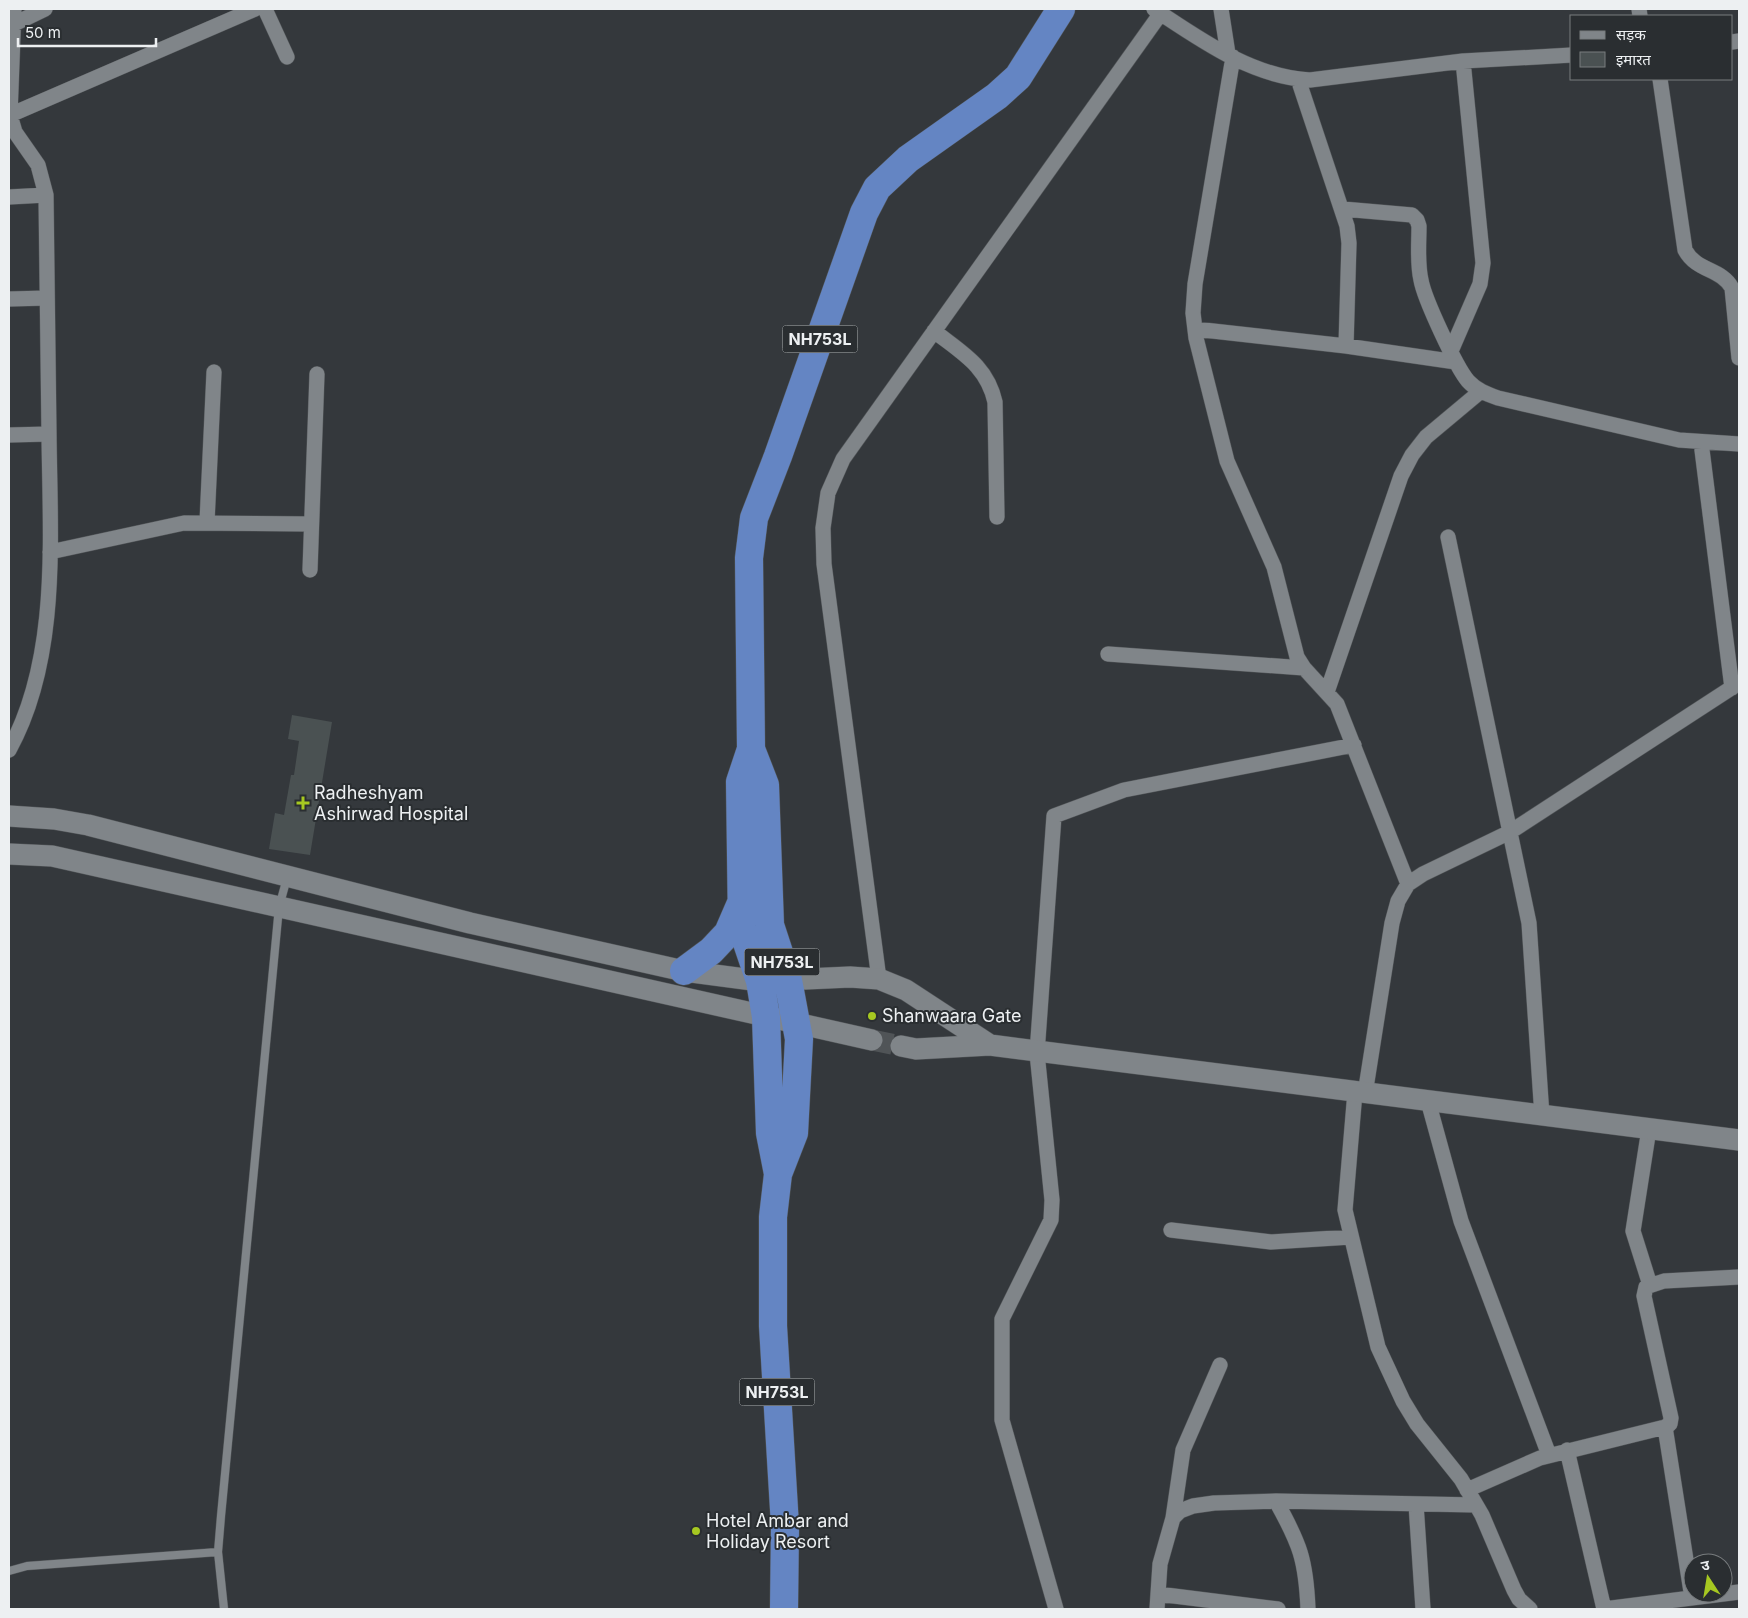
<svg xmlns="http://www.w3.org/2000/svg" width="1748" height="1618" viewBox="0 0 1748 1618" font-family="Inter,'Noto Sans Devanagari',sans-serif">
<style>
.building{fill:#4a5152}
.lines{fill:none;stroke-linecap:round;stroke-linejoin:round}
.secondary-tunnel{stroke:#505457;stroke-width:21;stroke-dasharray:21 11;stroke-linecap:butt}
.lane-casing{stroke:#525659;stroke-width:9}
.street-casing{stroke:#525659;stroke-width:16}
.secondary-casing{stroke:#525659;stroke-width:22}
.highway-casing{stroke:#525659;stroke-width:29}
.lane{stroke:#808589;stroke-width:8}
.street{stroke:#808589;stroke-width:15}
.secondary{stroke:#808589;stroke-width:21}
.highway{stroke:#6485c3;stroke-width:28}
.poi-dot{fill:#a6c821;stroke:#2a2e31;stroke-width:2}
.labels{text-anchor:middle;stroke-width:4;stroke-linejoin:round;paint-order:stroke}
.shield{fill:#2a2e31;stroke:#b2b6b8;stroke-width:1}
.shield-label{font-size:16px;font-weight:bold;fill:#edf0f2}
.poi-label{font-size:18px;fill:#edf0f2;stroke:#2a2e31;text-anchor:start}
</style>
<rect width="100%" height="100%" fill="#34383c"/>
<path class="building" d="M292,715L332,722L310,855L269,849L275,813L284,815L291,775H294L299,741L288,739Z"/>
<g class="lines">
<path class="secondary-tunnel" d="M872,1040L901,1046"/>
<g class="lane-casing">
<path id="lane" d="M9,1571L27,1566L218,1552
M224,1609L218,1552L221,1516L279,907L287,878"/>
</g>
<g class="street-casing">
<path id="street" d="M265,9L287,57
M1154,9C1201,40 1252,77 1310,80L1463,61L1572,55
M1221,9L1228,54
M1639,9L1640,16
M14,24L45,9
M1732,42L1739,41
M1233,57L1195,284L1193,313L1196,338L1227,461L1274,567L1297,657L1304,668L1337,704L1408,884
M1298,79L1347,226L1349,243L1346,346
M1660,79L1685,250C1697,272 1721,268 1732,288L1739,358
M10,115L255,9
M9,197L46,195
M1343,209L1412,215L1417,220L1419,226C1419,244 1417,263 1421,280C1424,298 1456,367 1468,381C1476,390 1487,394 1498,398L1679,440L1739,444
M9,299L47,298
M1195,329L1346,346L1456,362
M934,331C962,353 987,366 995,402L997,517
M1451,351L1480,284L1483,263L1463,61
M9,435L49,434
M1701,442L1732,688
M207,522L214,372
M1448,537L1529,923L1542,1116
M50,552L184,523L310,524
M310,570L317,374
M1108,654L1304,668
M1327,692L1401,476L1412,455L1426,437L1481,391
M9,750C60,658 50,537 49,434C48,354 47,275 46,195L38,165L15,132L10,115L14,9
M879,979L824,564L823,528L828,493L843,459L1161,13
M1355,1092L1345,1210L1378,1347L1403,1401L1417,1424L1461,1479L1482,1515L1514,1590L1519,1599L1530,1609
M1365,1094L1392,923L1398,901L1408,884L1423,874L1510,832L1739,683
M1428,1101L1461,1221L1549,1455
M1649,1129L1633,1231L1650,1285
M1171,1230L1271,1242L1351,1237
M1665,1427L1692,1598
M1567,1450L1604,1609
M1467,1490L1540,1458L1665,1427L1670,1424L1671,1418L1644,1296L1646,1287L1664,1281L1739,1277
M1276,1501C1300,1544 1306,1560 1308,1609
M1416,1504L1423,1609
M1173,1518L1183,1450L1220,1365
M1158,1594L1278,1609
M1056,1609L1002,1420V1319L1051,1220L1052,1200L1037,1053L1054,816L1124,790L1354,745
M1157,1609L1160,1564L1173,1518L1180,1511L1193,1506L1214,1503L1276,1501L1476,1505
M1604,1609L1739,1592"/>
</g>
<g class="secondary-casing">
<path id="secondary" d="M9,816L54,819L88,825L470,923L684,971L760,981L850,977L879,979L906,990L990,1045
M9,854L52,856L872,1040
M901,1046L916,1049L990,1045L1739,1140"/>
</g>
<g class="highway-casing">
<path id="highway" d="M751,749L765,785L770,925L788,980L799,1039L794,1133L778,1174L773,1217V1326L785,1526L784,1609
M684,971L711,951L728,933L741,903
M778,1174L770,1133L766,1017L760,981L742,928L740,782L751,749L749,558L754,518L778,456L864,213L877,188L908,159L997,96L1018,77L1061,9"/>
</g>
<use href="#lane" class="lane"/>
<use href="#street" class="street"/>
<use href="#secondary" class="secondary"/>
<use href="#highway" class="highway"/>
</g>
<g class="poi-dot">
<path d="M300.5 795.5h5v5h5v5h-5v5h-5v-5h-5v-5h5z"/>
<circle cx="872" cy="1016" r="5"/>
<circle cx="696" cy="1531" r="5"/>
</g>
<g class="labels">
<g class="shield">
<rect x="782.5" y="325.5" width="75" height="27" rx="4"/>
<rect x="744.5" y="948.5" width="75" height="27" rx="4"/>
<rect x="739.5" y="1378.5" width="75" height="27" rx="4"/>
</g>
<g class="shield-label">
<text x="820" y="345">NH753L</text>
<text x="782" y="968">NH753L</text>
<text x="777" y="1398">NH753L</text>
</g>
<g class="poi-label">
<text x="314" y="799">Radheshyam<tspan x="314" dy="21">Ashirwad Hospital</tspan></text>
<text x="882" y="1022">Shanwaara Gate</text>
<text x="706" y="1527">Hotel Ambar and<tspan x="706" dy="21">Holiday Resort</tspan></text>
</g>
</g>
<rect width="1748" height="1618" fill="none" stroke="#edf0f2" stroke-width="20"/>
<rect x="1570" y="15" width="162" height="65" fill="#2a2e31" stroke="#787c7e"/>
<rect x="1580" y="31" width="25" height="8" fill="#808589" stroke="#787c7e"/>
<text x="1616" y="40" font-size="15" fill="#edf0f2">सड़क</text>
<rect x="1580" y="52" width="25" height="15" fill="#4a5152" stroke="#787c7e"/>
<text x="1616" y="65" font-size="15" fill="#edf0f2">इमारत</text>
<g transform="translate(1708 1578) rotate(348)"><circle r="24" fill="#2a2e31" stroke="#787c7e"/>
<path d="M0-4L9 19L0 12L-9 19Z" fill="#a6c821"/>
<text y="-8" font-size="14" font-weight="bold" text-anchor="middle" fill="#edf0f2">उ</text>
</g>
<path d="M18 38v8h138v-8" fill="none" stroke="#edf0f2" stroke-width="2.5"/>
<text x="25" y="38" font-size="15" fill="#edf0f2" stroke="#2a2e31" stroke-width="4" paint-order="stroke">50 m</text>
</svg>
